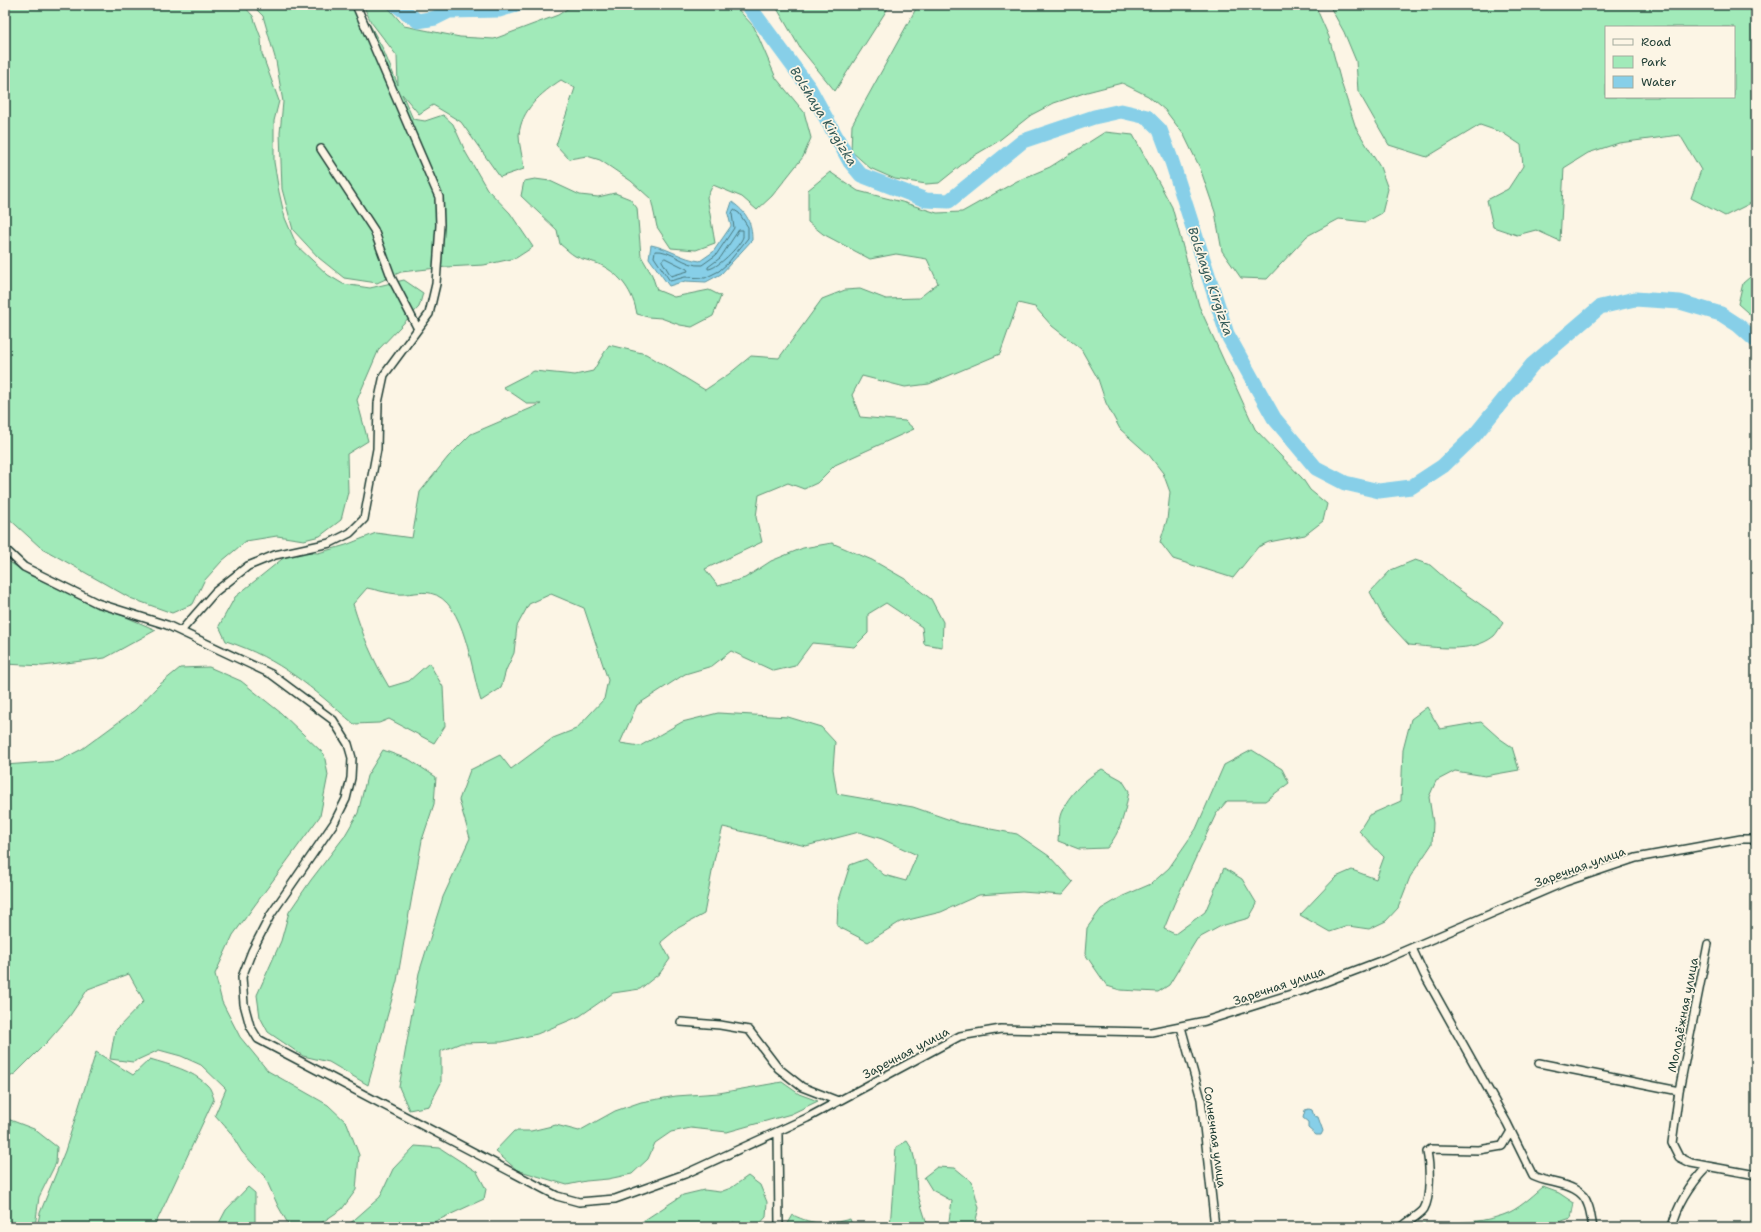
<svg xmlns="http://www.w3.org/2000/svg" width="1761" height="1232" viewBox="0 0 1761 1232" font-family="'Shantell Sans',sans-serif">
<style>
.green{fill:#a1eab9;stroke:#609476;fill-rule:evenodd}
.water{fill:#87cfe8;stroke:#5d95a0}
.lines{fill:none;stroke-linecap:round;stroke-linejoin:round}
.shore{stroke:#49777c;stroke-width:1}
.river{stroke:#87cfe8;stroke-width:15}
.minor-casing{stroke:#1f3d34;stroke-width:10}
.minor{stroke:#fcf5e5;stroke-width:7}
.labels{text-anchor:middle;stroke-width:3.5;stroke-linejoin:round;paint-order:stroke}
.street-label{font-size:12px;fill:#1f3d34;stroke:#fcf5e5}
.water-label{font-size:13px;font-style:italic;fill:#345a58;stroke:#fcf5e5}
</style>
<rect width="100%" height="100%" fill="#fcf5e5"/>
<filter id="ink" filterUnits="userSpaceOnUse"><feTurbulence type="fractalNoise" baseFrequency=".025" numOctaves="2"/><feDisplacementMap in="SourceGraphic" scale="8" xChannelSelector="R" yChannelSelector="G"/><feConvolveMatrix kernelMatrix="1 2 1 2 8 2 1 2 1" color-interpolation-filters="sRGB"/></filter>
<g filter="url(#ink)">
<path class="green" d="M5,5H243L253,16L261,38L262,54L279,101L274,121V162L279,192L285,218L297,246L328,275L343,284L370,288L404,280L423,293L419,307L379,349L357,400L368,441L347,454L348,492L341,520L320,536L304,540L277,536L246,541L222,561L204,581L193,604L172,613L130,598L40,547L5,515Z
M252,5H359L382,47L398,85L397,56L371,22L363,5H386L404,26L460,37L494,39L558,15L573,5H734L754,27L776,78L804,112L811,138L803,157L772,196L757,210L742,197L713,185L707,197L715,243L696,250L671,248L657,227L651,199L631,181L600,160L587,156L569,159L556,145L575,88L561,80C541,93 521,110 519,135C519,146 523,158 524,169L500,177L461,122L433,105L419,114L402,94L413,119L425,121L443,115L453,124L466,153L487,189L510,213L533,247L516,258L484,265L446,267L401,272L377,283L344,278L319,258L293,230L282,189L280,133L283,102L276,61L263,16Z
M775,5H890L835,91L800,48Z
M918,5H1315L1329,37L1341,82L1356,128L1380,167L1388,189L1382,213L1366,222L1339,219L1307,236L1267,279L1241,278L1222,251L1215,212L1200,168L1184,135L1165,110L1148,96L1122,83L1087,92L1054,103L1031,115L997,142L970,158L939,183L926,184L895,179L870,168L851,151L852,125Z
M1329,5H1756V208L1751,203L1725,216L1691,198L1701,170L1680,135L1619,143L1588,153L1564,168L1560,241L1536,230L1517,235L1493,227L1487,200L1508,189L1523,166L1521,145L1503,133L1480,125L1427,157L1389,145L1358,91L1356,61L1344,32ZM1606,27H1734V97H1606Z
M1105,132L1133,135L1172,207L1199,306L1255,429L1302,478L1310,490L1327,504L1323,521L1305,535L1269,542L1258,547L1233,578L1173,559L1160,542L1167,520L1170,492L1163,473L1149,455L1120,429L1106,403L1098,379L1081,349L1052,326L1035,307L1018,303L1000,354L929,384L905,387L862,376L852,395L860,417L905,421L914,429L835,465L817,483L804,489L788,483L759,495L756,517L762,542L705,569L718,586L745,578L771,561L803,548L832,543L872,560L905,579L931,599L943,622L942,647L924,644L922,627L886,603L868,614V633L854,647L812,643L795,666L774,671L731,651L712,666L685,674L637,705L620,743L640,746L682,722L718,713L788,717L821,727L835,742L833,769L837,794L913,807L959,823L1017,834L1049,856L1073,882L1062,895L1022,892L979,895L941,912L900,922L868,942L837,926L838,903L850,865L866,859L884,875L906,881L917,855L882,839L859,832L806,846L723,827L715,856L704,914L678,928L661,942L670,959L660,973L640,989L613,993L580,1016L537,1034L502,1042L461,1043L441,1051V1083L429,1106L409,1110L399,1087L419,973L443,897L470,838L459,800L470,770L500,755L511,769L553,738L576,729L604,699L608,680L584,608L551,594L529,604L517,626L514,653L506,670L501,688L481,701C471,673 466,600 430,593C420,591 408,595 397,594C387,593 377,590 367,588L353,604C362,634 373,660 389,687L409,681L429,663L443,687L445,726L434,743L389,719L379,723L354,724C312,688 281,659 226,641L219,626L235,597L292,551L318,553L346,545L376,533L412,538L420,492L448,457L471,434L541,404H528L503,387L534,371L575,375L593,371L609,345L646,354L705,390L729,374L751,356L779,358L822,299L845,290L860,289L886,299L919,298L938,283L927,259L896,254L870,259L823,234L808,222V190L830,172L858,191L902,202L937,213L962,212L1017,181L1050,167Z
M535,179L550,181L580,195L598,197L615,193L630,199L637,208L641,256L652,275L657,290L674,297L709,290L721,296L713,316L692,327L680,325L661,318L648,317L637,314C633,292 621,275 601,265C593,261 583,260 575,256C570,253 565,248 560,244L557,230L521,196L524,181Z
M1756,272V320L1738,304L1743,283Z
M5,559L29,575L156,630L105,658L43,666L5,664Z
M1415,560L1430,565L1454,586L1497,616L1503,623C1500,627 1497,633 1494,636C1472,654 1435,647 1409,645L1384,618L1370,592L1391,570Z
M209,667L241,681L281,713L324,754L328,775L320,816L233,935L215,974L222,1002L240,1037L268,1071L328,1105L347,1123L359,1155L356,1190L342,1209L315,1227H290L278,1206L265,1177L242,1152L230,1132L215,1115L226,1089L201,1065L181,1056L159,1050L133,1062L110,1059L115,1031L144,1001L129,974L88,989L69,1017L48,1041L16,1073L5,1080V765L59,761L82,749L135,710L159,685L180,668Z
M1427,707L1440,729L1481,722L1499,738L1512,747L1519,770L1485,776L1455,771L1436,781L1429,797L1433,823L1432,844L1410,877L1398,908L1386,921L1369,929L1348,926L1330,932L1300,915L1336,877L1352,870L1376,879L1384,857L1359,831L1369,815L1401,801L1403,750L1411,719Z
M383,750L410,760L436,777L434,804L422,840L397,981L368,1085L329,1062L303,1056L268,1032L260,1017L257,995L281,941L289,912L311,880L344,837L358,813L367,776Z
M1252,750L1282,769L1289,783L1265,801H1227L1216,814L1174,904L1164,929L1175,934L1205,912L1224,868L1242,879L1257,904L1249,918L1221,926L1197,939L1169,985L1158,992L1120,990L1107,986L1085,954L1087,928L1101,909L1123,896L1151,884L1169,868L1196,829L1224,765Z
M1102,769L1122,780L1129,791C1125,812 1121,832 1107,848L1079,849L1058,841C1059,832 1058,821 1061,813C1068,795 1086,778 1102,769Z
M96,1052L133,1075L150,1059C170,1065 192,1070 207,1085C211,1088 212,1094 214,1099L154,1227H37L40,1213L65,1151Z
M782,1082L799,1094L818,1101L791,1114L727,1132L691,1128L671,1132L655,1143L648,1159L632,1174L608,1179L586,1181L567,1185L517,1170L495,1151L514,1131H531L556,1125L579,1131L615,1111L641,1102L676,1096L719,1093Z
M5,1118L34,1129L57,1147L56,1163L39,1197L35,1227H5Z
M907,1141L912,1149L915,1161L917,1192L928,1227H890L896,1147Z
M415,1146L440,1148L477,1172L486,1189L484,1199L423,1227H346L380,1197L393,1169Z
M937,1167L955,1168L972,1182L979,1208L974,1227H948L952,1201L932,1190L924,1177Z
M748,1176L760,1185L767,1202L766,1217L757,1227H746L733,1222L729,1227H636L640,1223L683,1195L704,1190L720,1192L731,1188Z
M248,1187L255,1193V1227H217L226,1210Z
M1543,1187L1559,1193L1574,1203L1571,1218L1559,1222L1556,1227H1414L1417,1224C1445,1222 1476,1225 1503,1215C1518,1210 1531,1197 1543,1187Z
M793,1215C813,1225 828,1225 850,1219L853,1227H786Z"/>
<path class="water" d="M732,202C747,213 752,222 752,240L721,274L706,282L685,281L669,286L649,258L651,245C668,248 682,259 700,261L713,252L731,226L728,214Z
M1309,1109L1312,1110L1314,1116L1318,1117L1323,1131L1321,1135H1316L1308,1128V1122L1303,1118L1305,1110Z"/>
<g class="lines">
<path class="shore" d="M734,210L739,213L748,227V238L728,263L719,271L705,278L685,277L670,281L654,257L655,251C671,249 685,267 702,265L716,255L734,228L732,214Z
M739,230H743C743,231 743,236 743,237C740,246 717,269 708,269V267L720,258Z
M665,258L687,269L688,271L671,276L662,261Z"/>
<path class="river" d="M396,5L418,21L435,18L449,11L499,10L516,5
M748,5L810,89L850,162L861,175L926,200L949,201L1023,141L1094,117L1121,111L1147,117L1160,130L1172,162L1227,334L1274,418L1316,468L1345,483L1379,491L1411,487L1443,466L1474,436L1532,365L1600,307L1635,299L1680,302L1721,314L1738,325L1756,341"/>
<g class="minor-casing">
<path id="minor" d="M321,149L374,230L392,279L418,329
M5,549L24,567L97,603L167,625L271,674L333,720L348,744L352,758L351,778L346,799L334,823L270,916L252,951L242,977L244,1004L250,1026L258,1039L277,1049L557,1196L579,1202L615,1199L685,1174L807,1118L960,1036L1001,1029L1151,1032L1205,1021L1304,990L1383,960L1565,882L1636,858L1741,839H1756
M181,631L215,592L248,566L275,555L330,543L350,533L364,519L377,449L378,403L384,375L429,314L436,284L440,225L439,197L356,5
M1708,944L1679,1091L1672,1143L1679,1157L1691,1163L1756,1175
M1412,948L1424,974L1507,1123L1533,1176C1551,1185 1581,1182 1588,1205C1591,1212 1591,1220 1593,1227
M681,1022L720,1025L749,1030L778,1068L802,1087L838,1101
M1181,1027L1201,1099L1215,1227
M1539,1063L1679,1091
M778,1133L779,1227
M1402,1227C1407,1222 1421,1214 1424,1209C1431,1197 1430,1166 1427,1152L1431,1149L1479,1150L1502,1146L1511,1131
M1672,1227C1678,1203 1691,1184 1707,1167"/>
</g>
<use href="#minor" class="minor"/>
</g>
</g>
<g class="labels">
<g class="street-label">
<text transform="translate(1580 867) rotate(-20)" y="4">Заречная улица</text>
<text transform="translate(1279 986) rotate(-19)" y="4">Заречная улица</text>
<text transform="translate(1683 1015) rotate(-79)" y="4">Молодёжная улица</text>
<text transform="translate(906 1053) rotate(-28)" y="4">Заречная улица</text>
<text transform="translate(1215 1137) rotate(82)" y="4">Солнечная улица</text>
</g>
<g class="water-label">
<text transform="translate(824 116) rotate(58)" y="5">Bolshaya Kirgizka</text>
<text transform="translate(1211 281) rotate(71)" y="5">Bolshaya Kirgizka</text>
</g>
</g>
<rect width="1761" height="1232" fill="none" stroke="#fcf5e5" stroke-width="20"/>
<rect x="10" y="10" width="1741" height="1212" fill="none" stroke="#1f3d34" stroke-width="1.5" filter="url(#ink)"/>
<rect x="1605" y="26" width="130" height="72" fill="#fcf5e5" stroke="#a4ab9e"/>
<rect x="1613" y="39" width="20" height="6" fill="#fcf5e5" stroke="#a4ab9e"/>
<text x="1641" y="46" font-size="12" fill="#1f3d34">Road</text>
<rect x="1613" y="56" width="20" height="12" fill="#a1eab9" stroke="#a4ab9e"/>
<text x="1641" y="66" font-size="12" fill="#1f3d34">Park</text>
<rect x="1613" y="76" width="20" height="12" fill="#87cfe8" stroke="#a4ab9e"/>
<text x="1641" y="86" font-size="12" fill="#1f3d34">Water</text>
</svg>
